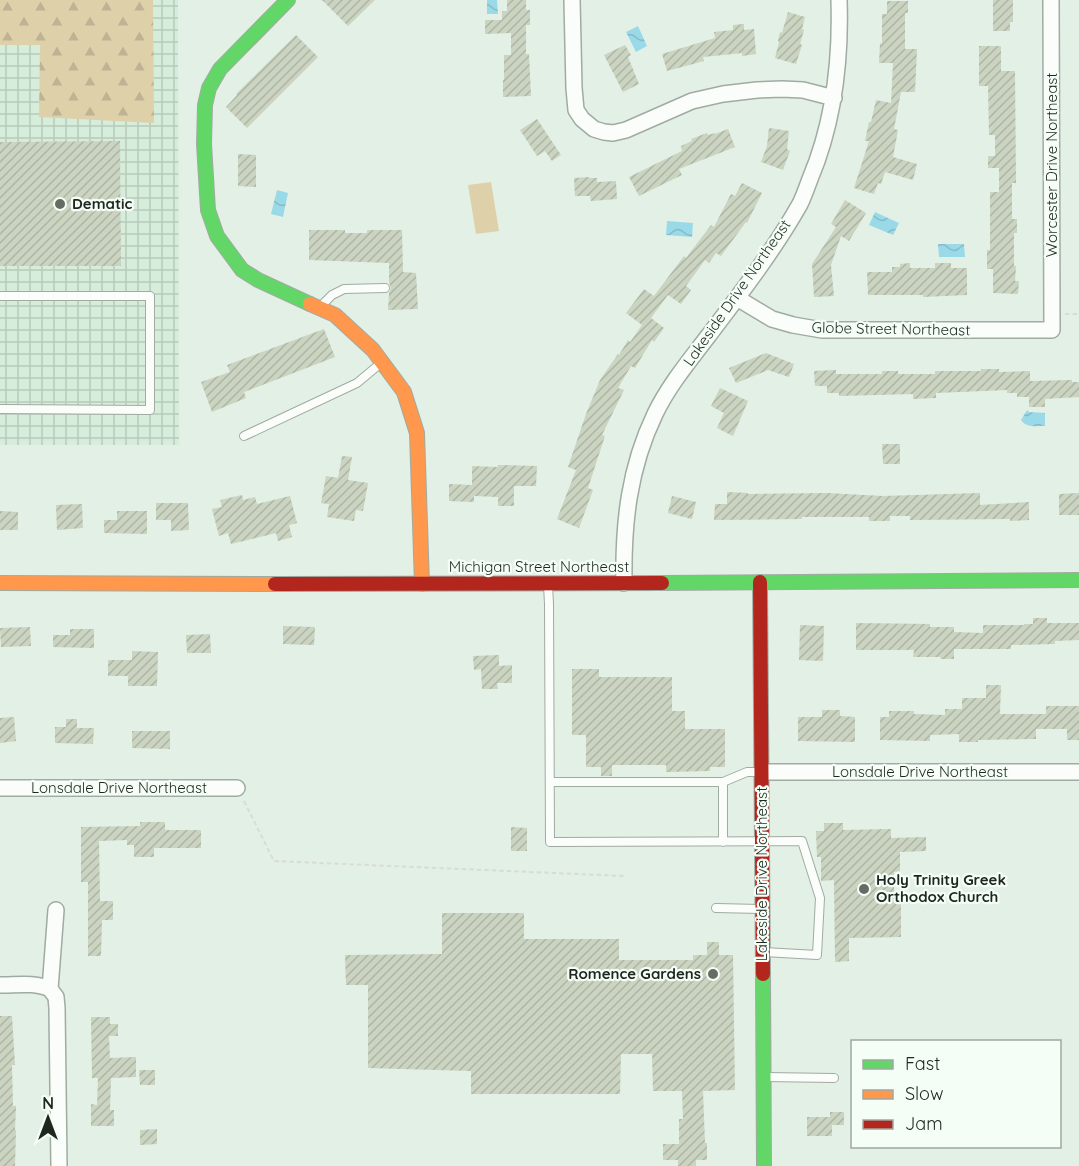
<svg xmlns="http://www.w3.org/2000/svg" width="1079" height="1166" viewBox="0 0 1079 1166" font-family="Quicksand,sans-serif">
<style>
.industrial{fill:url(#industrial-grid)}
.forest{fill:url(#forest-firs)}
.pitch{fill:#ded1aa}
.water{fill:url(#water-waves)}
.building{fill:url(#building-hatch)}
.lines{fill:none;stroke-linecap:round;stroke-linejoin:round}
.lane-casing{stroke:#a0aba2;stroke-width:10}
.street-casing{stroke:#a0aba2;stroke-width:18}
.fast-casing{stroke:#a0aba2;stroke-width:16}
.slow-casing{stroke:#a0aba2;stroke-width:16}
.jam-casing{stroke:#a0aba2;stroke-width:16}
.path{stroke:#d8dcd8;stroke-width:2;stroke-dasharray:4.5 3;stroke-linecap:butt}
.lane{stroke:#fbfdfb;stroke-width:8}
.street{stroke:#fbfdfb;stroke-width:15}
.fast{stroke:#63d668;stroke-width:14}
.slow{stroke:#ff974d;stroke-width:14}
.jam{stroke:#b3261e;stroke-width:14}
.poi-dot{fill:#636d64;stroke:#f5fef6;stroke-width:2}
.labels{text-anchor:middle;stroke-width:4.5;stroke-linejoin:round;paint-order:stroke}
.street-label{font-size:15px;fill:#1e271f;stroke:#f5fef6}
.poi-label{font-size:15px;font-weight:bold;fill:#1e271f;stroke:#f5fef6;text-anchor:start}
</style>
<defs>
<pattern id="industrial-grid" width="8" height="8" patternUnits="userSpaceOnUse" patternTransform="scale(1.5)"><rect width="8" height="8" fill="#d7eddb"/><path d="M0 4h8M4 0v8" fill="none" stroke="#b8cbbc"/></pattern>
<pattern id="forest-firs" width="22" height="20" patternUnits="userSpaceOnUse" patternTransform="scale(1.5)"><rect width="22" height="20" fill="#ded1aa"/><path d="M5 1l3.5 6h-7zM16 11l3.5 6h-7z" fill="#beb392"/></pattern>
<pattern id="water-waves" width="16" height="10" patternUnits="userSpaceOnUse" patternTransform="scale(1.5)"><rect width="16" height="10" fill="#9adae8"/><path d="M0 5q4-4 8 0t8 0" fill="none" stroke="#84bbc7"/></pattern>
<pattern id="building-hatch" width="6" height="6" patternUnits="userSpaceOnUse" patternTransform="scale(1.5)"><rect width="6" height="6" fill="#cbd3c1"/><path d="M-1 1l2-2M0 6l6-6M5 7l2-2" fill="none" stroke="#aeb5a5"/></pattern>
</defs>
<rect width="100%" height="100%" fill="#e3f0e5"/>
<path class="industrial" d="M0,0H178L179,445H0Z"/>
<path class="forest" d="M0,0H153L154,123L39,117L40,45H0Z"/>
<path class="pitch" d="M491,182L499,231L476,234L468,185Z"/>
<path class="water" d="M487,0H497L498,14H487Z
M638,26L647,46L636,52L626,32Z
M277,190L288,193L283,217L271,214Z
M875,212L899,223L893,235L869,225Z
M667,221L693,223L692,237L666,235Z
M938,244H964L965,257H939Z
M1027,410L1029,412L1045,413V426C1036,426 1026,428 1021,420Z"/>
<path class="building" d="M322,0H375L348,26Z
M507,0H526V10H530V25H526V54H529L531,96L503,97V80H504V55H511V33L485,34V20H502V11H507Z
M993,0H1013V22H1010V31H993Z
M887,1H908V13H905V49H917L915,92H901L894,129L898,130L893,157L917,164L913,180L885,172L881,184L878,183L874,194L854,188L869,141H865L869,122H871L876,100L891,103L893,63H879L880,43L882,44V14H887Z
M788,12L805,17L802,29L804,30L800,44L802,45L796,64L775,58L779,42L778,41L780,32L782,33Z
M744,24V30L754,29L756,54L742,56V53L703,57L704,61L667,71L662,54L715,38L714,32L733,30V25Z
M296,35L318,57L247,128L226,107L237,95L236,94Z
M625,45L631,55L628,57L639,84L623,92L604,55Z
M979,46H1001V71H1015L1016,183H1012V219H1017V233H1014V266H1016L1015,281H1019L1018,294L993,293V269H987V250H990V192H999V168H988V156H995V135H989L988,86H979Z
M537,119L561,155L552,161L545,151L537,156L520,130Z
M769,128L789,131L787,149L790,151L783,170L761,162L767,146Z
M728,129L735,147L679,169L682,175L639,196L629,177L682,151L681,146L692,141L691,139L707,133L708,135L715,133V134Z
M120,141L121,266H0V142Z
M238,154L256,155V187L238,186Z
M589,177V178H597V182L616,181L617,199L591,201L590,196H575L574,178Z
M742,183L762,193L747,223L746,222L721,256L716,253L709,263L705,260L686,286L691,290L681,304L668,295L651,318L664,328L654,342L652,340L635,368L631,366L618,388L624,390L602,435L605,436L588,488L593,490L579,528L557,519L576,470L568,467L586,414L600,380L618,354L619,355L628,340L630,342L642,325L626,313L644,289L654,296L684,256L686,258L711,225L714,227L731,194L735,196Z
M845,200L866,213L849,241L841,236L831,265L834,296L814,297L812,264L836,227L831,224Z
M309,230H345V233H367V230H402L403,272L416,273L418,309L388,310L389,293L391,288L389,283V263L309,260Z
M910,263V268H935V263H951V268H967V295L923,297V295H868L867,272H892V267H900V264Z
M324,329L335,357L244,392L246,398L212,412L201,382L230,372L227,365Z
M766,353L794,364L789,377L768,370L736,383L729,368Z
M981,369H999V372L1030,371V381L1072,380V382H1079V397L1045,399V407H1029V397H1017V393H1007V390L936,393V398L913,399V394L839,396V393H827V386H815L814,371L836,370V374H882V371H898V374H935V371H981Z
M720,388L748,401L733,436L717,428L724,413L711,406Z
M882,444H900V464H883Z
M342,456L352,457L348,480L368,483L363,511L356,510L354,521L327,517L329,504L321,503L326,476L338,478Z
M498,465L537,466L536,486H514V506H498V497L474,496V502L449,501V484L472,485V466L498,467Z
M727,492L748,493V494L827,493L883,496L980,493V505L1029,502V520L1010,521V519L910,520V516H890V521H869V517H802V519L714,520L715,504H727Z
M1079,493V515H1059V494Z
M242,495L243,500L255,497L257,504L290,496L297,523L289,525L292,537L278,541L276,533L231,544L228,533L219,536L212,509L222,507L220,500Z
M672,496L696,502L692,519L668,513Z
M156,503H188L189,530L171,531V520H156Z
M82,504L83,528L57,530L56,505Z
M0,511L18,512V530H0Z
M117,511H147V534L104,533V520H117Z
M1033,618H1047V623H1079V640L1055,641V644L1011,645V649H954V659H940L941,657H913L914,650H856V623L930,624V627H954V632L983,633V625H1024V624H1033Z
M800,625L824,626L823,661L799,660Z
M283,626L315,627L314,645L283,644Z
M30,627L31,646L1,647L0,628Z
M70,629H94V648L53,647V635H70Z
M210,634L211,653H187L186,635Z
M132,651L158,652L157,686H128V676H108V660H132Z
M499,655V666L512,665V683H497L498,689H482L481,669L474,670L473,656Z
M572,669H599V677H672V711H685V729H725V767H710V771L666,772V765H612V776H601V767H586V735H572Z
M986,685H1001L1000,714H1046V706H1079V740H1067V729H1036V739L978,740V742H959V734L930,735V741L880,740V717H889V711H914V714L945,715V709H962V698H986Z
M822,710H840V716L855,717V742L798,741V717H822Z
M14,717L16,741L0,743V718Z
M66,719H77V728H94L93,744L55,743V727H66Z
M132,731H170V749L132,748Z
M140,822H165V830H201V848H154V857H134V845H127V840L99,841L100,901H113V920H102L101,956H88V882H81V827L140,826Z
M824,823H843V830L891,829V838L926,837V851L900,852V871L894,872V897H901V937L849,938V961L835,962L834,880L821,881V857H817L816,831H824Z
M511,827L527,828V851H511Z
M442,913H524V939H619V960H693V955H707V942H719V955H733L735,1090L703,1091L705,1143H707V1160H696V1166H678V1160H663V1144H679V1119H683L682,1091H653L652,1054H621L620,1094H471V1071L368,1068V985H346L345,955L442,954Z
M0,1016H12L15,1065H12L13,1106H16L15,1130H16L15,1166H0Z
M91,1017H110V1024H118V1036H109L110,1058L136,1057V1077L111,1078L110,1110H114V1126H91V1104L97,1105L98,1078H92Z
M139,1070H155V1085H140Z
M830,1112H844V1125H832V1136H807V1117H830Z
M157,1129V1144L140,1145V1130Z"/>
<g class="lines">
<g class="lane-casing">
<path id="lane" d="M0,296H150V410L0,409
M320,307L332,295L344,289L385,288
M244,436L357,383L381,363
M548,585L549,604L550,842L802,841L820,898L817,955L764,952
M550,782H723L747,772H761
M723,782V842
M716,908L760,909
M765,1077L834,1078"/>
</g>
<g class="street-casing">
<path id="street" d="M572,0L574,88L576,110L582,119L594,129L604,132L613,133L626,130L692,101L723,94L757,90L782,89L803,90L834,98
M737,298L772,319L793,325L822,330H1052L1051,0
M624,583C623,523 629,468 655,414C669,385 690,360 709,335C741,293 774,250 800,204C804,196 807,187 810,179C834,122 841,61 839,0
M761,772H1079
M0,788H237
M56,910L50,989L56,997L57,1008L59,1166
M0,985C17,985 35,982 50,989"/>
</g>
<g class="fast-casing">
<path id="fast" d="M288,0L220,69L209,88L205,105L204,144L208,210L217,236L242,270L258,280L310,304
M662,583L1079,580
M763,974L764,1166"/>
</g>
<g class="slow-casing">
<path id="slow" d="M310,304L335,315L373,350L404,392L417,433L422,584
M0,583L275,584"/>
</g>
<g class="jam-casing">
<path id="jam" d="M760,582L763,974
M275,584L662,583"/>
</g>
<path class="path" d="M1065,314H1079
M244,801L274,861L624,876"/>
<use href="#lane" class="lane"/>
<use href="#street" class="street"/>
<use href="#fast" class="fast"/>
<use href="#slow" class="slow"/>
<use href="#jam" class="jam"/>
</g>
<g class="poi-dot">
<circle cx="60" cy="204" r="6"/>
<circle cx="864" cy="889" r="6"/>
<circle cx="713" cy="974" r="6"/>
</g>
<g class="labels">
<g class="street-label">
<text transform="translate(1052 165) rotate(-90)" y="5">Worcester Drive Northeast</text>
<text transform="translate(737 293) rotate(-55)" y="5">Lakeside Drive Northeast</text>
<text transform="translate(891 329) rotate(1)" y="5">Globe Street Northeast</text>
<text x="539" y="572">Michigan Street Northeast</text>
<text x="920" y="777">Lonsdale Drive Northeast</text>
<text x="119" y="793">Lonsdale Drive Northeast</text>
<text transform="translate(762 874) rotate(-90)" y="5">Lakeside Drive Northeast</text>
</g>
<g class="poi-label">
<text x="72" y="209">Dematic</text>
<text x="876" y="885">Holy Trinity Greek<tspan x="876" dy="17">Orthodox Church</tspan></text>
<text x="701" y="979" text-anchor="end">Romence Gardens</text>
</g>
</g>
<rect x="851" y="1040" width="210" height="108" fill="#f5fef6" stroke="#9fa8a0" stroke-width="1.5"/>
<rect x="863" y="1060" width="30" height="9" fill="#63d668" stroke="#9fa8a0" stroke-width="1.5"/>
<text x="905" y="1070" font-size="18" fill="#1e271f">Fast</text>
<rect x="863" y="1090" width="30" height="9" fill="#ff974d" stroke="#9fa8a0" stroke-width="1.5"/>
<text x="905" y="1100" font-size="18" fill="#1e271f">Slow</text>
<rect x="863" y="1120" width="30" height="9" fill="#b3261e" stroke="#9fa8a0" stroke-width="1.5"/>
<text x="905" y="1130" font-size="18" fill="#1e271f">Jam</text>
<g transform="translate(48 1118)" stroke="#f5fef6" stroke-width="4.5" paint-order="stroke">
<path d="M0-4.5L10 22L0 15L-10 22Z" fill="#1e271f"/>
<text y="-9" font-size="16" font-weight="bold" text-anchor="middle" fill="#1e271f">N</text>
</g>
</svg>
